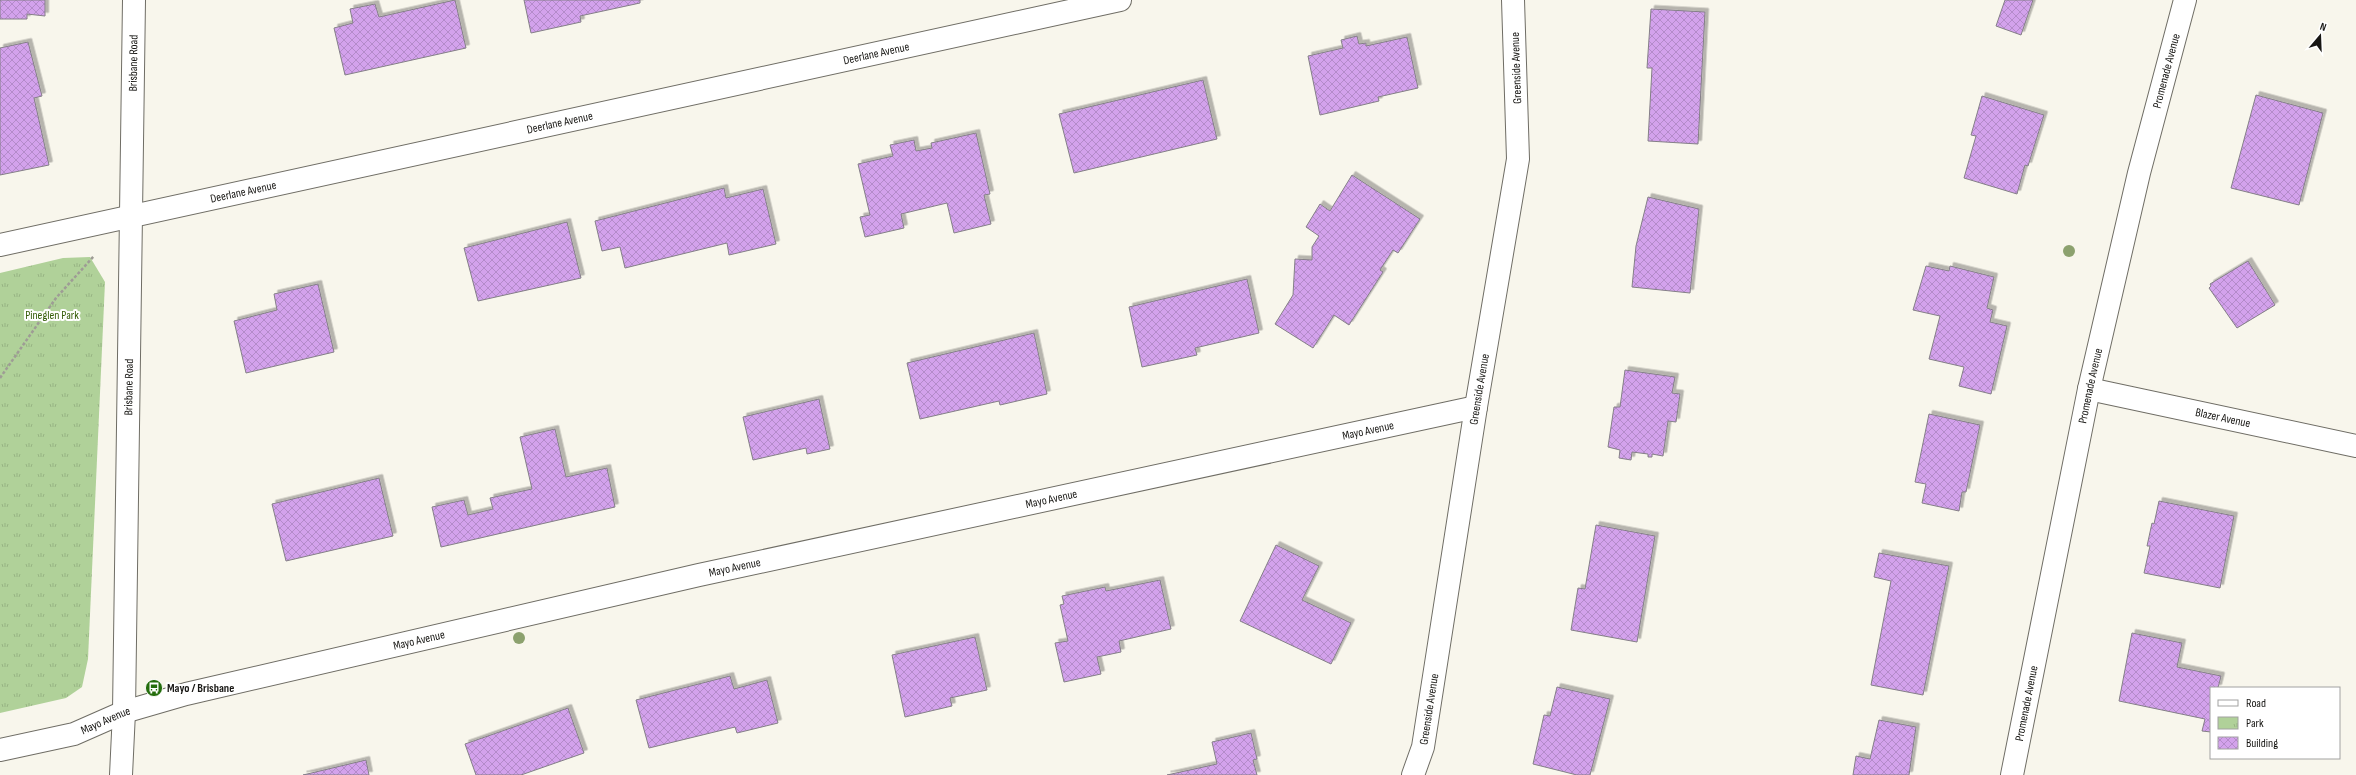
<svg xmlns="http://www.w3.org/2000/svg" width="2356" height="775" viewBox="0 0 2356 775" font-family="'Sofia Sans Condensed',sans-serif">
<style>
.park{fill:url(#park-tufts)}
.building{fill:url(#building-cross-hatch);stroke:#847f87;filter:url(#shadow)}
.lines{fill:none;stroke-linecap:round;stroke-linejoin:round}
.minor-casing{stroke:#6f6d65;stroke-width:24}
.path{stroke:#9e9c95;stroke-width:2.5;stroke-dasharray:3 2;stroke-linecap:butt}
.minor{stroke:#fff;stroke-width:22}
.tree{fill:#8ca16e}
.labels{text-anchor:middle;stroke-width:4;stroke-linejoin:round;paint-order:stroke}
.street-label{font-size:12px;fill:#171613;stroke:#fff}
.park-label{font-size:12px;fill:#345c07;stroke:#fff}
.poi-label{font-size:12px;font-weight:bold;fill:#171613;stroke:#fff;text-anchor:start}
</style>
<defs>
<pattern id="park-tufts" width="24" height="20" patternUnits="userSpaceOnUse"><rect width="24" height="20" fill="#b0d199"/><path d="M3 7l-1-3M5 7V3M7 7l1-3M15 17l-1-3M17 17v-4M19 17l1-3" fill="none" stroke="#97b383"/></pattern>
<pattern id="building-cross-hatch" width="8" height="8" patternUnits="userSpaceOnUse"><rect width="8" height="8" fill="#d3a2ec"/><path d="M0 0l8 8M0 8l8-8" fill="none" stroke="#b48bca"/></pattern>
<filter id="shadow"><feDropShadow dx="3.5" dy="-3.5" stdDeviation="0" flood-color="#0004"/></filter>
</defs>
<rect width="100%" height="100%" fill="#f8f6ec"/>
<path class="park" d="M90,257L105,282L88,659L82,687L66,698L0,713V273L63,258Z"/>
<path class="building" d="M0,0H45V16L27,14V19H0Z
M455,0L466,48L345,75L334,28L353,23L350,9L375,4L379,17Z
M524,0H640V3L580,16L581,22L531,33Z
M2005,0H2033L2021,35L1996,26Z
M1651,9L1705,12L1698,144L1648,141L1652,68H1647Z
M1357,36L1359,44L1366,43V46L1407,37L1418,88L1378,97L1379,101L1320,115L1308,56L1343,48L1341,40Z
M28,42L42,96L34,98L49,165L0,175V48Z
M1203,80L1217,139L1074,173L1059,114Z
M2256,95L2323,113L2299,205L2231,188Z
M1982,96L2044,115L2028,166L2025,165L2017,194L1964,178L1976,136L1971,135Z
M976,133L990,194L984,195L991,224L954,233L947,203L901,214L904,228L865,237L860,217L870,215L858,164L893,156L890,145L914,140L916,151L932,148L931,143Z
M1352,175L1420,219L1398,253L1393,250L1380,270L1383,272L1349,325L1334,315L1313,348L1275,324L1293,295L1295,259L1312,260V247L1319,236L1306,227L1320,204L1330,211Z
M724,188L726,198L763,189L776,244L729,255L727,243L625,268L620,247L602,251L595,221Z
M1648,197L1699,209L1690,293L1632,287L1636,246Z
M567,222L581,278L478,301L464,248Z
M2248,261L2275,305L2237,328L2209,288L2211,286L2210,284Z
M1926,266L1949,271L1950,266L1994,277L1987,308L1993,310L1990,322L2007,326L1991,394L1959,386L1964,367L1929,359L1940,316L1913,310Z
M1247,279L1259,333L1195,348L1197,355L1142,367L1129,307Z
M318,284L334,352L246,373L234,321L277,310L274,294Z
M1034,333L1047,394L1000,405L999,401L920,419L907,363Z
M1625,370L1675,377L1672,393L1680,394L1676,422L1668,421L1663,456L1652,454V457H1648V454L1632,452L1631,460L1619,458L1620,450L1608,447L1614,407H1620Z
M819,399L830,449L807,454L806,448L753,460L743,417Z
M1929,414L1980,425L1966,492H1962L1959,511L1922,503L1926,484L1915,482Z
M555,429L566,477L607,468L615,507L441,547L432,507L464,500L468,515L493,509L490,498L532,489L520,437Z
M379,478L393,536L286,561L272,504Z
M2159,501L2234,516L2220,588L2144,573L2150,546H2147L2152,523L2154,524Z
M1596,525L1655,536L1637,642L1571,630L1578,588L1585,589Z
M1276,545L1319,566L1302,600L1351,623L1331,664L1240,621Z
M1879,553L1949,566L1923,695L1871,685L1891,581L1874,577Z
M1160,580L1171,629L1119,641L1121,652L1097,657L1101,674L1064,682L1055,643L1068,641L1060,605L1064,604L1062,596L1105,587L1106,591Z
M2132,633L2182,643L2177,667L2221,676L2218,688H2211V732L2202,731L2205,719L2119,701Z
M975,637L987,690L950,698L952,706L905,717L892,655Z
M730,676L734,689L767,680L778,723L737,733L735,727L649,748L636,700Z
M1557,687L1610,699L1590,775H1577L1533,764L1544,715L1550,716Z
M568,708L584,753L521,775H476L465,744Z
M1879,720L1916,727L1909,775H1853L1856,756L1870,759Z
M1251,733L1257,759L1253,760L1257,775H1167L1217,764L1212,742Z
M366,760L369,775H303Z"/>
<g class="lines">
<g class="minor-casing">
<g id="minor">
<path id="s1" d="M0,245L1120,0"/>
<path id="s2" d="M2089,389L2356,446"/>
<path id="s3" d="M0,750L74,734L124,712L186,694L699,575L1476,407"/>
<path id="s4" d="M121,775L124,712L134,0"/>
<path id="s5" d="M1413,775L1423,747L1476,407L1518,159L1513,0"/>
<path id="s6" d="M2012,775L2089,389L2139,173L2185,0"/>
</g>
</g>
<path class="path" d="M0,378L56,298L94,256"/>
<use href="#minor" class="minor"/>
</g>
<g class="tree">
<circle cx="2069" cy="251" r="6"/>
<circle cx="519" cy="638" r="6"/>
</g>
<defs>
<g id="bus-disc" transform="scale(0.9)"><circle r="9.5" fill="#246d0c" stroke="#fff"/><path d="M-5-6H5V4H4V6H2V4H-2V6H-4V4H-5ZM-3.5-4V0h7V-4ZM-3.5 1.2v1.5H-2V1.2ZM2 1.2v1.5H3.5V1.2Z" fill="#fff"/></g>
</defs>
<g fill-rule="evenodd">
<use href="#bus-disc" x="154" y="688"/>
</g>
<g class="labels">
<g class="street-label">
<text dy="4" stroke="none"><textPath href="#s1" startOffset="897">Deerlane Avenue</textPath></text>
<text dy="4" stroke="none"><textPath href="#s4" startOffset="712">Brisbane Road</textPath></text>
<text transform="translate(1516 68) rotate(-92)" y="4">Greenside Avenue</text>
<text dy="4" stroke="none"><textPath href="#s6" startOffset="721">Promenade Avenue</textPath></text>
<text dy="4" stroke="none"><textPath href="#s1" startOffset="573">Deerlane Avenue</textPath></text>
<text dy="4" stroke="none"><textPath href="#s1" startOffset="249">Deerlane Avenue</textPath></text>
<text dy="4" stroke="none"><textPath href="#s6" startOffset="397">Promenade Avenue</textPath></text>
<text dy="4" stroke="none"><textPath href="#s4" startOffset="388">Brisbane Road</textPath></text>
<text dy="4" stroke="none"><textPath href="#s5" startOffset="392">Greenside Avenue</textPath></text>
<text dy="4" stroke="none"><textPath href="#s2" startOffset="137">Blazer Avenue</textPath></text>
<text dy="4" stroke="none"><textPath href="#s3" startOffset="1406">Mayo Avenue</textPath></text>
<text dy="4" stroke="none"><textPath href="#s3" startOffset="1082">Mayo Avenue</textPath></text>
<text dy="4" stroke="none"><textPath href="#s3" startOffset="758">Mayo Avenue</textPath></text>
<text dy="4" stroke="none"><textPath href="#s3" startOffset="434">Mayo Avenue</textPath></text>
<text dy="4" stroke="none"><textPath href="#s6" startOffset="73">Promenade Avenue</textPath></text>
<text dy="4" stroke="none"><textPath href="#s5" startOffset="68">Greenside Avenue</textPath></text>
<text dy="4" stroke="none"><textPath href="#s3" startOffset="110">Mayo Avenue</textPath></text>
</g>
<g class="park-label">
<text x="52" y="319">Pineglen Park</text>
</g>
<g class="poi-label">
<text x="167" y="692">Mayo / Brisbane</text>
</g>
</g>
<rect x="2210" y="687" width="130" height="72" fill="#ffffff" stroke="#a2a2a1"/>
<rect x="2218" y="700" width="20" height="6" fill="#ffffff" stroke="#a2a2a1"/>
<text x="2246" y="707" font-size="12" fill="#171613">Road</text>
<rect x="2218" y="717" width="20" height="12" fill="url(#park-tufts)" stroke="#a2a2a1"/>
<text x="2246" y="727" font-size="12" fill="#171613">Park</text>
<rect x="2218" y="737" width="20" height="12" fill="url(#building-cross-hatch)" stroke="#a2a2a1"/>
<text x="2246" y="747" font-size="12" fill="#171613">Building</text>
<g transform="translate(2320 36) rotate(19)" stroke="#ffffff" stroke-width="3" paint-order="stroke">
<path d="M0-3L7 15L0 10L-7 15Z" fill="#171613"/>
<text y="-6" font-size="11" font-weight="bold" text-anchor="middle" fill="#171613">N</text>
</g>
</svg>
